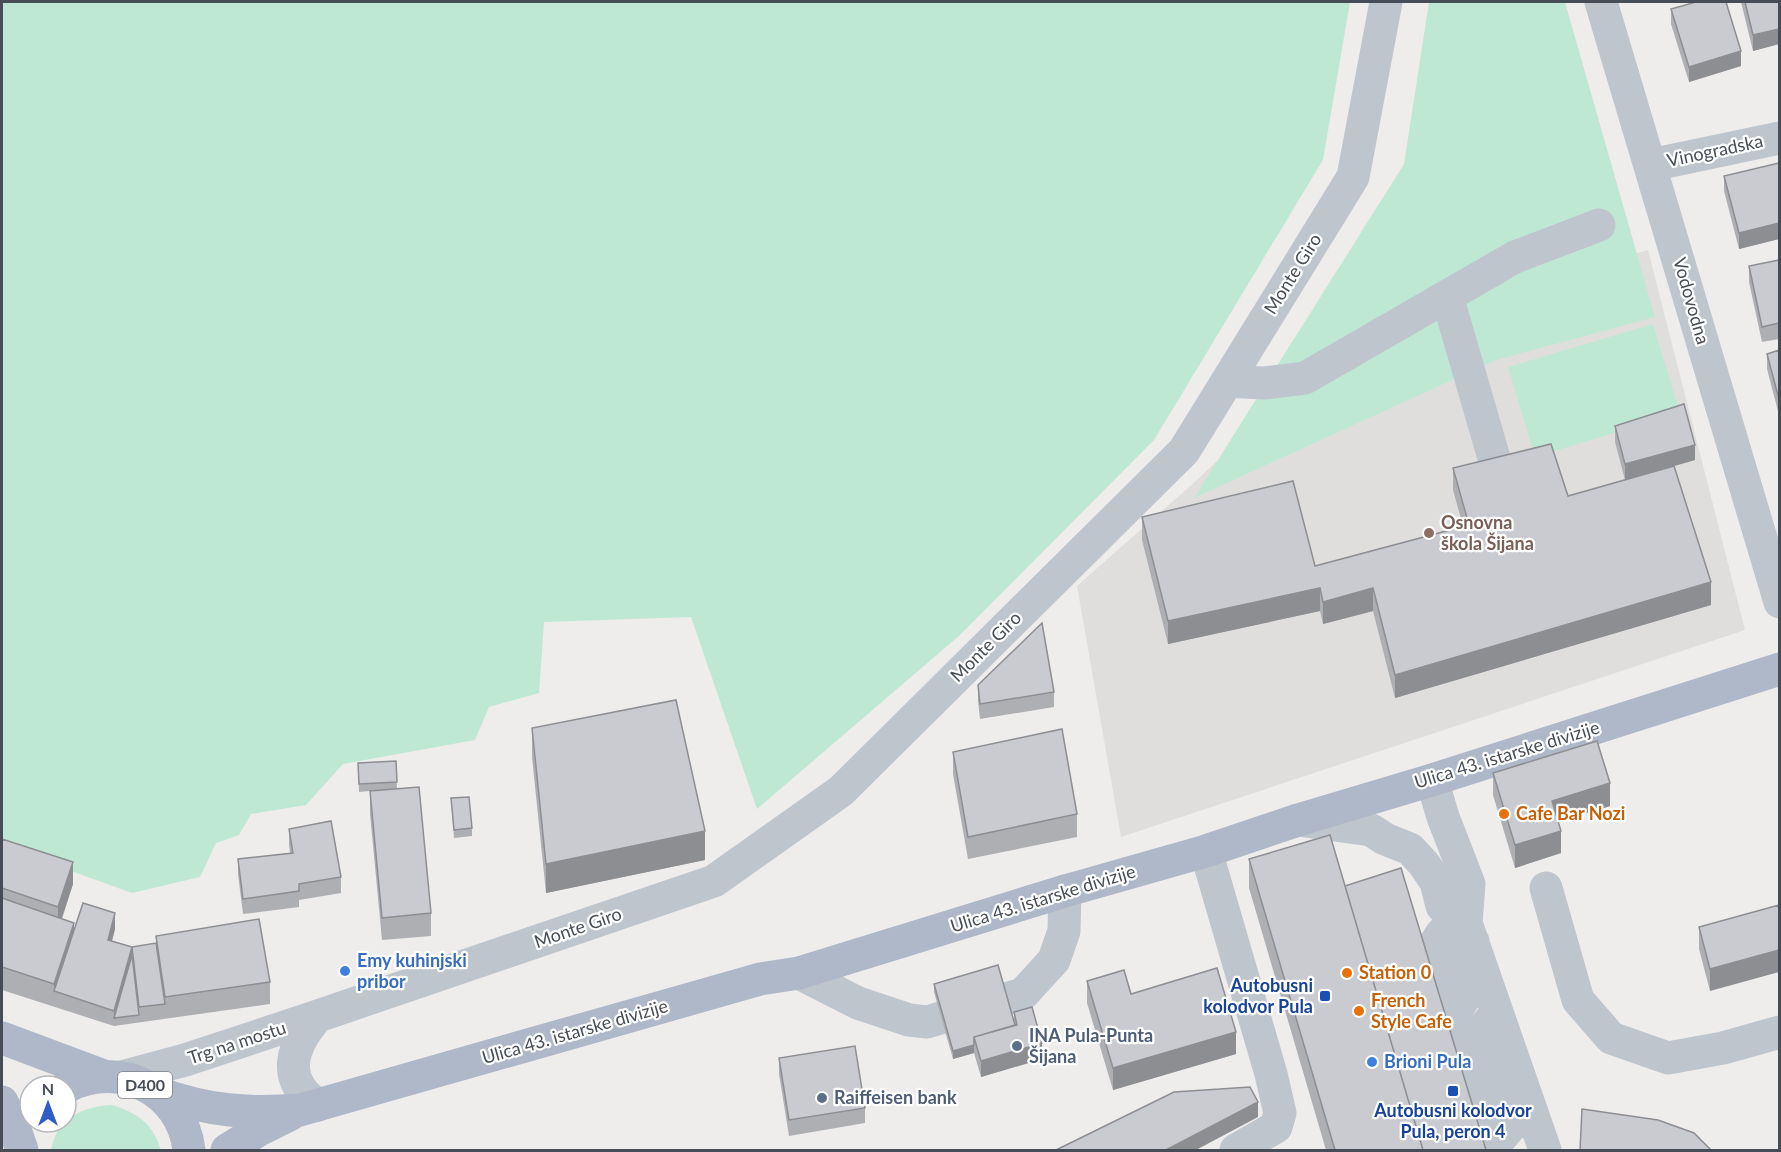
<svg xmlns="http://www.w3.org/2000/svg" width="1781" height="1152" viewBox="0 0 1781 1152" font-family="Lato,sans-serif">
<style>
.education{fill:#dfdedd}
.green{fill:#bfe8d4}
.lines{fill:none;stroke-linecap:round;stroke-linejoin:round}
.minor{stroke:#bfc5cd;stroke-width:33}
.major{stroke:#afb8c8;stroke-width:33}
.wall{fill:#aeafb3}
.shaded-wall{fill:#8d8e92}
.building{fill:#cacbd0;stroke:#8d8e92;stroke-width:1.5}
.education-dot{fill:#8d6e63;stroke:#fff;stroke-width:2}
.food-dot{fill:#e8710a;stroke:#fff;stroke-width:2}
.shop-dot{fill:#3f7fe0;stroke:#fff;stroke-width:2}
.transit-dot{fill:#1a4fb4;stroke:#fff;stroke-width:2}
.service-dot{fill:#5c6f8a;stroke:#fff;stroke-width:2}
.labels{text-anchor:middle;stroke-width:4.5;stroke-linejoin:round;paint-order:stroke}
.shield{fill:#fff;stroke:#7e8289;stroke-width:1.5}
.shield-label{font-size:16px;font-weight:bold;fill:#474d57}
.street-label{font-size:18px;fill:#474d57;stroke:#fff}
.education-label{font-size:18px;font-weight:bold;fill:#785e54;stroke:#fff;text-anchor:start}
.food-label{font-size:18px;font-weight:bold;fill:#c56008;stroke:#fff;text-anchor:start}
.shop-label{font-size:18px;font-weight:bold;fill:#366cbe;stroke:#fff;text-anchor:start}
.transit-label{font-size:18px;font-weight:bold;fill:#164399;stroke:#fff;text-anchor:end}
.service-label{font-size:18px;font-weight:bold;fill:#4e5e75;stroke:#fff;text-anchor:start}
</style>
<rect width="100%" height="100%" fill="#efecec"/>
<path class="education" d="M1648,250L1745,630L1121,837L1077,586L1197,480L1345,339Z"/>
<path class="green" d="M2,2H1350L1323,160L1154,440L960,635L757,809L691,617L544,622L539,693L489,707L475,740L343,764L306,805L251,814L239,835L216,843L200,877L132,893L2,846Z
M1429,2H1565L1655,317L1496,360L1194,498L1404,164Z
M1653,324L1680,413L1535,457L1508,367Z
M113,1105C139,1114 153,1124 161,1150H51C57,1118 83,1106 113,1105Z"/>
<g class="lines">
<path class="minor" d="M1601,2L1780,602
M1651,165L1780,138
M1447,296L1494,458
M1227,381L1264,383L1305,378L1515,257L1599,225
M1432,780L1443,817L1469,884L1466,923L1545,1150
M1298,820L1371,830L1385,839L1410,849L1424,864L1436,882L1442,906L1466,923
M1206,851L1271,1074L1280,1113L1276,1127L1236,1150
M1546,888L1578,1000L1611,1038L1668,1058L1723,1048L1780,1032
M799,973L858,1003L909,1020L927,1022L1023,994L1054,960L1064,931L1065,891
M1413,978L1442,933L1466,923
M1424,1013L1473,941
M318,1016C291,1046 280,1080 318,1105
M1435,1045L1482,969
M122,1077L185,1060L318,1016L714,881L841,791L1184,451L1353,177L1386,2
M1444,1077L1497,1012
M1456,1107L1506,1038
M1463,1139L1517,1070
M1490,1150L1529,1105"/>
<path class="major" d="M2,1038L101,1075
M66,1087C120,1059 182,1090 189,1150
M158,1093C208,1111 247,1114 300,1110L760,979L799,973L1065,891L1206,851L1298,820L1432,780L1780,669
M2,1102L14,1127L22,1150
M227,1150L259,1130L291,1114"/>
</g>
<path class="wall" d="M1741,2H1779V44L1753,51Z
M1671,9L1741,66L1689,82L1671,24Z
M1779,163V239L1739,249L1724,191V176Z
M1779,260V339L1762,342L1749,282V266Z
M1779,350V415L1767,369V354Z
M1615,426L1695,460L1674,466L1711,605L1395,698L1373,611L1323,624L1320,611L1168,644L1142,540V517L1315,566L1463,526L1453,490V468L1568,496L1625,480L1615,442Z
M978,685L1054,692V707L980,719L978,701Z
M532,728L705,860L546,893L532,757Z
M953,752L1077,814V837L968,859L953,774Z
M396,761L397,789L431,913V936L382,940L370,814V791L359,792L358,770Z
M1493,773L1610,806L1558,822L1561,853L1515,868L1493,795Z
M451,798L472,828V836L454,838Z
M289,829L341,877V893L299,900V907L243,914L238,874V859L290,853L289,844Z
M2,839L73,884L62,919L74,930L115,929L112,941L132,947L156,943V936L270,982V1004L114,1026L2,990Z
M1249,859L1345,886L1486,1150H1326L1249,888Z
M1779,905L1710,991L1699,949V927Z
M1087,981L1131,994L1236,1054L1113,1090L1087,1003Z
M934,984L1014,1020V1012L1042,1059L981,1077L974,1053L953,1059L934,992Z
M779,1058L865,1108V1123L789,1136L779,1074Z"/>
<path class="shaded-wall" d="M1779,29V44L1753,51V35Z
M1741,51V66L1689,82V67Z
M1779,223V239L1739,249V233Z
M1695,445V460L1625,480V464Z
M1711,582V605L1395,698V675Z
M1320,588V611L1168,644V621Z
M1373,588V611L1323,624V602Z
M1610,783V806L1552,824V801Z
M705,831V860L546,893V864Z
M1561,831V853L1515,868V845Z
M73,862V884L58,929V907Z
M115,913V929L108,955V940Z
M74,923V946L54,991V984Z
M132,947V962L114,1018V1011Z
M1779,950V972L1710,991V969Z
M1236,1032V1054L1113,1090V1068Z
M1042,1043V1059L981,1077V1061Z
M974,1045V1053L953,1059V1051Z
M1258,1102V1117L1196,1150H1166Z"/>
<path class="building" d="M1696,2H1726L1741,51L1689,67L1671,9Z
M1745,2H1779V29L1753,35Z
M1779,163V223L1739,233L1724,176Z
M1779,260V323L1762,327L1749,266Z
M1779,350V399L1767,354Z
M1684,404L1695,445L1625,464L1615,426Z
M1551,444L1568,496L1674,466L1711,582L1395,675L1373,588L1323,602L1320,588L1168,621L1142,517L1293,481L1315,566L1469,525L1453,468Z
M1042,623L1054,692L980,704L978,685Z
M676,700L705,831L546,864L532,728Z
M1062,729L1077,814L968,837L953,752Z
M1597,741L1610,783L1552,801L1561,831L1515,845L1493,773Z
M396,761L397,782L359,784L358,763Z
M419,787L431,913L382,918L370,791Z
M469,797L472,828L454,830L451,798Z
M331,821L341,877L299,884V891L243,899L238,859L293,853L289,829Z
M1330,835L1423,1150H1335L1249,859Z
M2,839L73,862L58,907L2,888Z
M1401,868L1486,1150H1423L1345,886Z
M2,898L74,923L54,984L2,967Z
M83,903L115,913L108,940L132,947L156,943L165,1004L139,1007L132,947L114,1011L54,991Z
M1779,905V950L1710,969L1699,927Z
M259,919L270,982L165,997L156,936Z
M132,955L139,1015L114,1018Z
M998,965L1015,1025L974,1037V1045L953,1051L934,984Z
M1217,968L1236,1032L1113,1068L1087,981L1124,970L1131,994Z
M1032,1007L1042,1043L981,1061L974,1037L1017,1025L1014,1012Z
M855,1046L865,1108L789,1120L779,1058Z
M1250,1087L1258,1102L1166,1150H1056L1174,1092Z
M1582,1109L1658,1120L1694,1133L1711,1150H1580Z"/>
<circle class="education-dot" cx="1429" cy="533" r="6"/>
<g class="food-dot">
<circle cx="1504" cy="814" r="6"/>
<circle cx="1347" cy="973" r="6"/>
<circle cx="1359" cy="1011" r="6"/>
</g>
<g class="shop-dot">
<circle cx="345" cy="971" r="6"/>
<circle cx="1372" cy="1062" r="6"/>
</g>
<g class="transit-dot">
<rect x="1319" y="990" width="12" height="12" rx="3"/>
<rect x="1447" y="1085" width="12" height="12" rx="3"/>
</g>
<g class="service-dot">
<circle cx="1017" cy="1046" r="6"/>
<circle cx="822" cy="1098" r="6"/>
</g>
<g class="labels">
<rect class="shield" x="118" y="1072" width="54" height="26" rx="4.5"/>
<g class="shield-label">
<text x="145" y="1091">D400</text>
</g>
<g class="street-label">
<text transform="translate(1715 151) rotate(-12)" y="6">Vinogradska</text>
<text transform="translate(1293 274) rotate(-58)" y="6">Monte Giro</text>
<text transform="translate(1691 301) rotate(74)" y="6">Vodovodna</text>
<text transform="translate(986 647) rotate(-45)" y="6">Monte Giro</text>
<text transform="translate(1507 755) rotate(-17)" y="6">Ulica 43. istarske divizije</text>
<text transform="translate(1043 899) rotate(-17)" y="6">Ulica 43. istarske divizije</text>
<text transform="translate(578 928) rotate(-19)" y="6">Monte Giro</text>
<text transform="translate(575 1032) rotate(-16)" y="6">Ulica 43. istarske divizije</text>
<text transform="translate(237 1043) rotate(-18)" y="6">Trg na mostu</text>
</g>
<g class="education-label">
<text x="1441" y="529">Osnovna<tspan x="1441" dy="21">škola Šijana</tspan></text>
</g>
<g class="food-label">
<text x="1516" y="820">Cafe Bar Nozi</text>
<text x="1359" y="979">Station 0</text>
<text x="1371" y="1007">French<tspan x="1371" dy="21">Style Cafe</tspan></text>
</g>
<g class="shop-label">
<text x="357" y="967">Emy kuhinjski<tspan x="357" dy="21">pribor</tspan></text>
<text x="1384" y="1068">Brioni Pula</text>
</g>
<g class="transit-label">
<text x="1313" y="992">Autobusni<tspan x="1313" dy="21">kolodvor Pula</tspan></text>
<text x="1453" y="1117" text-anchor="middle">Autobusni kolodvor<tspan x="1453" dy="21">Pula, peron 4</tspan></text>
</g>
<g class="service-label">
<text x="1029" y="1042">INA Pula-Punta<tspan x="1029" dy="21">Šijana</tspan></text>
<text x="834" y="1104">Raiffeisen bank</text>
</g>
</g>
<rect width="1781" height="1152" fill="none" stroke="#474d57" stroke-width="6"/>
<g transform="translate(48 1104)"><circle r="28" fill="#ffffff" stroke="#b5b8bc" stroke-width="1.5"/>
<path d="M0-4.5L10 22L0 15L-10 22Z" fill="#2f5cc6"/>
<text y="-9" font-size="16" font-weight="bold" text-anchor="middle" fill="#474d57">N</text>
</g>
</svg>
